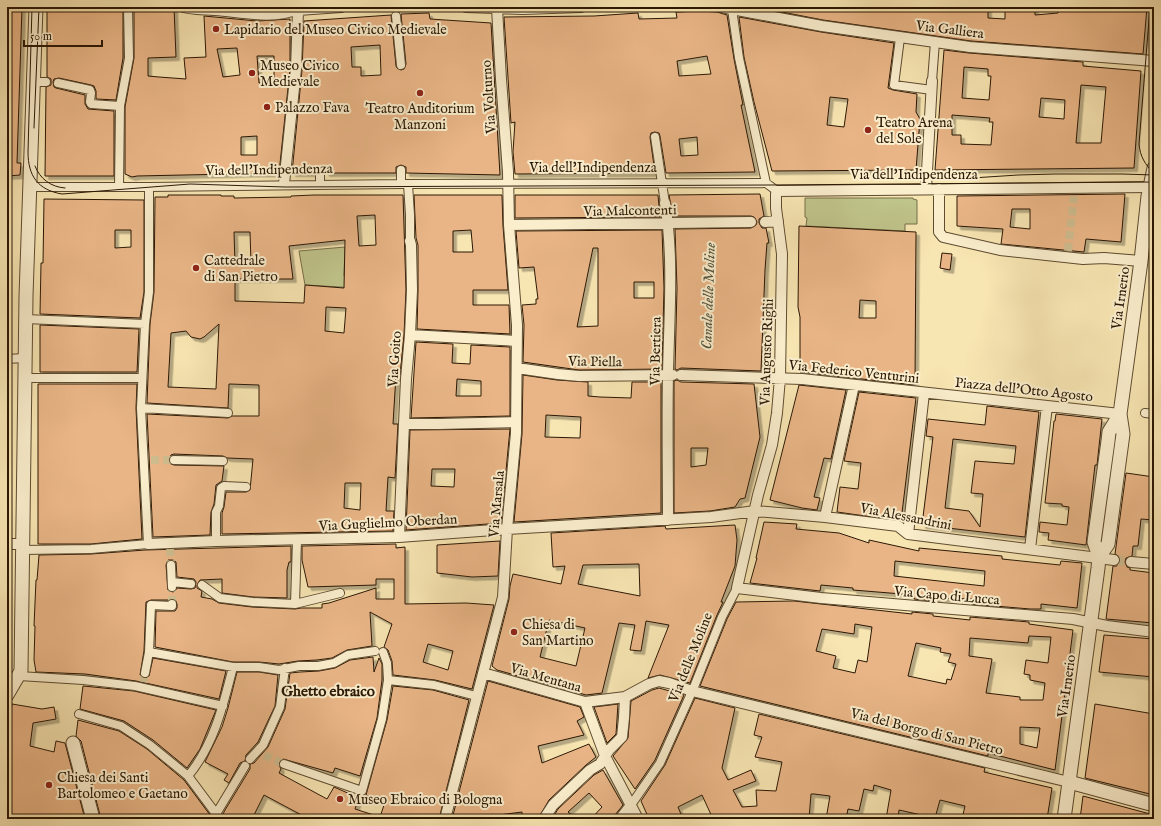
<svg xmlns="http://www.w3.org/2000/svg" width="1161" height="826" viewBox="0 0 1161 826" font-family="'IM FELL English',serif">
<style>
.green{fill:#bfc48a;stroke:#756e48}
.building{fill:#e9b586;stroke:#2b1805;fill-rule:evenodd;filter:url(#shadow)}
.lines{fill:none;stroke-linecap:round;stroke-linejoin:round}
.pedestrian-tunnel{stroke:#cebc8f;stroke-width:8;stroke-dasharray:8 4;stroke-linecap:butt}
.minor-tunnel{stroke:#cebc8f;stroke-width:10;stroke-dasharray:10 5;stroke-linecap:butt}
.pedestrian-casing{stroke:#5e4b30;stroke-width:10}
.minor-casing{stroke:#5e4b30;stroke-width:12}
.tertiary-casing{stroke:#5e4b30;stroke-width:15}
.pedestrian{stroke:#faeecd;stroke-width:8}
.minor{stroke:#faeecd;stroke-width:10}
.tertiary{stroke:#faeecd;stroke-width:13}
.tram{stroke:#2b1805;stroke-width:1}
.poi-dot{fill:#8f2418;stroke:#faeecd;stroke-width:1.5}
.labels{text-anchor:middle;stroke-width:4;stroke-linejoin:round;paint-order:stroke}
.poi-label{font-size:14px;fill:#2b1805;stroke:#faeecd;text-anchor:start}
.street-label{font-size:14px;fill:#2b1805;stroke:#faeecd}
.water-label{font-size:15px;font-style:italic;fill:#53533e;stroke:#faeecd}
.neighbourhood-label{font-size:15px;font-weight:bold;fill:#2b1805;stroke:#faeecd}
</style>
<defs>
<filter id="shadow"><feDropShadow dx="3.5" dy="3.5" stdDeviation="0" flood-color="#0004"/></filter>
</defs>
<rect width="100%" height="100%" fill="#f7e5b2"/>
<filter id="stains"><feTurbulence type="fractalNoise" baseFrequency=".005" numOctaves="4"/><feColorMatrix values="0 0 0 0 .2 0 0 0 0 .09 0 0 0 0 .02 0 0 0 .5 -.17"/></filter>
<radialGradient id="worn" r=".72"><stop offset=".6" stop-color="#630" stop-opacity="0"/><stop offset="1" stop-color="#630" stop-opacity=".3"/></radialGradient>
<path class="green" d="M805,198H913V199L917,200V224H905V231L806,226L807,218L805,217Z
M345,247L344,276L357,288L305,285L299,251Z"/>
<path class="building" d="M7,7H22L17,163H21L20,175L8,176Z
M47,7H123V58L116,100L96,99V91L94,86L91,85L59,78L54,79L53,82L54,87L56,88L85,95V104L88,109L114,111V176H45L46,87L51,85V79L47,77Z
M134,7H174L176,57L148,58V76L159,77L186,79L184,58L206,57L204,16L257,21L290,19V69L279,173L137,176L132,177L125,174V107L134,58ZM237,48L240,75L223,77L217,49ZM257,56H274V82L259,83ZM257,136V155H241V137Z
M230,7H279V9L257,10Z
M756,7H988V18L1005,19V7H1035V15L1058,13V7H1147L1143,54L971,41L823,20Z
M699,11L717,12L727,15L734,59L743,105H741L755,172L666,173L660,136L659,133L655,132L651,133L650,137L655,173L515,174L513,152L515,122L511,123L504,17L594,16L638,13L639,19L677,18L676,12ZM707,56L711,74L679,76L677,61ZM697,137L698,155L681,156L679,139Z
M429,13L430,19L491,23L500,175L406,173V167L401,165L396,167V173H326L325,168L320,166L315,168L314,173H292L302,70L304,21L391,15L396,66L397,68L401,70L404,69L406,64L401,14ZM380,45L381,75L361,76V67H352L351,47Z
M739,17L821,32L894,43L888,88L893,90L917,94L916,112L920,119L916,170L772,171L754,102L744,57ZM830,97L848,99L844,127L827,125Z
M944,50L969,53L1083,62V66L1141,71L1134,168L935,170ZM964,67L988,69V76H991L989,100L962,98ZM1081,85L1106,87L1101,143H1076ZM1041,98L1065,100L1064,119L1039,117ZM952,115L990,118L989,122H993L991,145L961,144V135H952Z
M760,194L764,216L759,219V223L762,228H766L769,243H767L765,270L761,371L681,368L677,370L675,369L677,288L675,229L751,228L756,225L757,222L754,217L751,216H673L669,195Z
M1125,194L1121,242L1086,239L1084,252L1001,244L1003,229L957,226V196ZM1012,209H1030V229L1010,227Z
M168,195H221V196H234V198L291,197V196L314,195H403L406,290L404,335L400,375H396L393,424H398L395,478L388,477L386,511H394L393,531L222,534V513L224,507L226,492H246L250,490L253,459L227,458L223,456L174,454L171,455L169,460V463L174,465L224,466L222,481L216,485L214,504L211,512L210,535L153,537L147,414L228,418L232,416H259V385L229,384L228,408L147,403L150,324L154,292L155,197H168ZM375,215L376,245L359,246L357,216ZM234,232H250L251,264H235ZM345,240L344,288L305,285L304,303L235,301V279H293L289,246ZM326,307L346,308L344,333L325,331ZM219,324L216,389L168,387L171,333L186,331L191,337L200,339L204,337ZM345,483H361L360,510L344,508Z
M414,195H502L503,226L508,290H473V305H509L510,334L417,329L418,290V245L416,238ZM471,230L473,252H453V231Z
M515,195H658L660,217L515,218Z
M44,199L144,200V292L140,318L40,314L41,263H43ZM115,230H131V247L115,248Z
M799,226L916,232L915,385L800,372V317L798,307ZM860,300L876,301V318H859Z
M662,230L664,288L662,369L579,370L523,362L524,325L522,305L536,304V299H538L534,267L519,268L516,231ZM593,248H598V326L577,327ZM634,282H654V298H634Z
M942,253L952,254L950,270L940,268Z
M40,325L139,329L137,372H40Z
M416,342L453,344L452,363L470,364L471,345L510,347V416L411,418ZM457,379L481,381V396H456Z
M523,375L557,380L588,382V396L600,397L631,398L632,382H661V513L514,522L522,434ZM546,415L581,417L580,438L545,437Z
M677,380L681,382L754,384L760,437L745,498L740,499L735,507L710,511L674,513V381ZM691,448H708L706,465L691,467Z
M38,384H137L136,408L142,539L91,544H38Z
M799,385L846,390L831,459L824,458L814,497L820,498L817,510L802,508L770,500Z
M859,392L916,398L901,521L837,512L840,487L858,489L861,463L844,461Z
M987,406L1039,412L1025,537L922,525L933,437L926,436L928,419L985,425ZM953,439L1016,446L1014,464L975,461L971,493L983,494L980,527L969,511L945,508Z
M1056,414L1102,419L1097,465H1095L1086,545L1048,540L1049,533L1039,532L1040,522L1067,525L1069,507L1062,506V504L1045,503L1054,421H1055Z
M510,429L501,523L406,530L410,430ZM432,469H455L454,487L431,486Z
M1126,473L1154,477V520L1141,519L1138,546H1133L1132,556L1126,558L1125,562L1127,567L1130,568V570L1154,573V623L1106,619L1113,566H1117L1120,561V557L1115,554Z
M764,522L797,524L796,529L839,533L869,543V540L919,551V548L1002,556V559L1060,565L1061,561L1082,563L1077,608L1041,604V609H1030L971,604L972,599L935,598L934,601L914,599V595L853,590V588L821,585L820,591L750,583L757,558H756ZM895,561L985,571L984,586L894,576Z
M735,525L737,540L735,566L721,602H723L717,615L690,683L660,675L648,678L669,625L646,621L641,651L630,650L635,625L619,623L602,693L586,695L497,670L492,666L509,599L510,586L513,574L561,584L565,566L553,567L551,533L665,526L666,529ZM639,564L640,596L578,584L583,565ZM549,620L585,628L576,666L540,657Z
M500,541L498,576L472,577L437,573V545Z
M396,544V548L405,547V604L466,603L494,605L472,689L435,680L393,675L392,661L388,650L384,647L392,624L370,612L372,646L347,650L332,658L317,660L298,661L279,664L259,662H233L155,647L156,611H175L177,608V604L175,599H172L168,600H151L146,602L144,651L140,675L144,678L149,676L153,658L226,671L219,699L136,681L85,674L36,672L34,660L35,626H34L36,580H37L39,555L91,554L145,550L291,546V562H289L287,570V598L253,597L222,593V579L200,580L197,585V588L202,591L201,597L212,599L219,603L252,607L295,609L301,608H322V604L329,603L376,588V599H394V579H376V585L308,587L302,560V546ZM168,560H173L176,562L177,577L194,579L196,582L195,588L191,589L177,588L175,591L173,592L168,590L166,565ZM428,644L453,651L448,670L423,662Z
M794,601L912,614V612L933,614V616L970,620V617L1029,622V624L1073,630L1055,770L988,753V756L700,686L727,619L736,602ZM855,624L872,627L867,662L858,660L855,673L833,668L836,656L816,651L822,629L854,634ZM1029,636L1051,637L1048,663L1026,660L1024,674L1030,675V680L1045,683L1043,700H1020V697L986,693L992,659L969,656L970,638L1028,643ZM916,643L941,648L940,652L951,654L948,662L956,664L951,680L947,679L946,684L908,676ZM1020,727L1040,728L1037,748L1020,744Z
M1104,635L1154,639V677L1099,672Z
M373,657L374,672L379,658L382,664V680L377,718L360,776L335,768L333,773L283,759L279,763V765L281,769L279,773L327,799L334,787L359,798L355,809L380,817L385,802L366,795L387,720L393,686L433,690L469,700L439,819H309L264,795L252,819H225L223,814L225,810L250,769V764L254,763L268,747L285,709L290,673L300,672L319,671L335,668L350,660Z
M237,672H259L278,675L275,706L258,742L246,755L245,761L240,763L229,783L224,780L228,774L205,762L222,727L228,708Z
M488,681L580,707L584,717L577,721L584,735L538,746L542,763L589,744L596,757L586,765L549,800L538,819H522V812L499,815V819H452Z
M83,686L134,691L216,710L200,749L187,768L153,740L124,721L80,709Z
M659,688L684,695L655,760L635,789L613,756L628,738L631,701L652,690Z
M695,698L735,708L722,768L728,780L751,770L756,781L733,790L742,807L757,806L756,790L776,791L782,762L755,757L762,737L754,735L759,714L985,768L984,772L1052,788L1047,819H962L965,806L940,800L935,818L899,810L898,819H886L891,790L874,785L873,791L864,789L859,811L848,809L846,819H826L830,796L814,794H811L809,819H713L702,795L678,807L683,819H649L641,801L665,765Z
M12,704L42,709L54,707L56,719L33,723L30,746L54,752L56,741L65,743L85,819H7V738Z
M618,704L616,734L607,743L594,707Z
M1095,704L1154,714V795L1085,778Z
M78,720L119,731L147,749L184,780L213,819H101L81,741L76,736Z
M603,770L623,805L615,815L614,819H591L602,807L589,793L568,812L577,819H552L558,809L594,775Z
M1083,796L1154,815V819H1080Z"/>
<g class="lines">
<path class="pedestrian-tunnel" d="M1068,251L1074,196
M151,460H174
M170,548L171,565
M172,604V587
M143,682L145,673
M264,755L284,764"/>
<path class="minor-tunnel" d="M1114,560L1131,562"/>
<g class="pedestrian-casing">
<path id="pedestrian" d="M181,7C190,11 204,10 215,11C242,13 272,21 298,10
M732,9L739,58L766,183
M396,16L401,65
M900,38L894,85L932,90
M932,81L935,42
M33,82H46
M58,83L90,90L91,93L90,102L91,104L120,106
M655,137L665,203
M320,184V171
M401,184V170
M408,184L410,215V241
M30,187H149L401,184L766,183L777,191
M119,187L120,106L129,58L128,7
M25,319L145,324
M7,359L24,358
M24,378H142
M141,408L228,413
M1145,413L1154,414
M174,460L223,461
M216,541V512L219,506L221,488L224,486L246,487
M22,550L91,549L148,544L141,408L145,324L149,292V187
M171,565L172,587
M172,582L191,584
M202,585L220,598L253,602L295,604L340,593
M295,604L297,540
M149,652L233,667H259L279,670L299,666H318L334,663L348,655L375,651
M145,673L149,652L151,605L172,606V604
M19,676L83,680L135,686L223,706
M388,680L434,685L476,696
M79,714L121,726L150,745L188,776L220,819
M250,759L263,745L280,707L285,668
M284,764L362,791L382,719L388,680L387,663L383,652
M188,776C214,745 223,706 233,667
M631,805L660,763L694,687L722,617L737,588
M216,814L245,766"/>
</g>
<g class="minor-casing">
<path id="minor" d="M466,7L523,9L581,7
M721,7L822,26L935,42L970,47L1154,61
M298,10L341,7
M284,184L296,69L298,10
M1149,187L777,191L776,194V208L782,254L780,378L777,413L772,445L758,495L737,588L821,598L1073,619L1107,626L1154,632
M926,189L932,81
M939,189V232L943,237L1000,250L1083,259L1104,258L1141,261
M665,203C674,259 669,317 668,374C667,422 668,471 668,520
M765,222L778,221
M509,225L751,222
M410,335L517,341
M517,368L558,374L579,376L673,375
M681,375L802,379L1120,414
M404,424H439L516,422
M825,517L854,385
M908,534L924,393
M399,537L406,379L410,335L412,290L411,245L410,241
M7,544H23
M148,544L216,541L399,537L507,529L711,517L755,511L825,517L898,526L908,534L1114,560
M1030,549L1047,406
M1131,562L1154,564
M483,673L585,702L625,697L649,684L659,681L669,683L692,691L1069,782
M585,702L605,756L638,819
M445,819L503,597L507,529L516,433L517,325L509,225L508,172L501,79L497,8
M544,819L553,805L590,770L600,764L609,750L622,737L624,718L625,697
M620,819L631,805"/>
</g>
<g class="tertiary-casing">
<path id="tertiary" d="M1099,557L1094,542L1108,441L1109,432L1120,414
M7,695L21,671L26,296L36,7
M73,743L93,819
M1069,782L1154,805
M1064,819L1098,568L1099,557L1108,544L1123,434L1120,414L1141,261L1148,196L1154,168"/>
</g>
<use href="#pedestrian" class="pedestrian"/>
<use href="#minor" class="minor"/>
<use href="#tertiary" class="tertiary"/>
<path class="tram" d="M32,7L28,152C28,176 38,190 62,194L190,184L285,187L769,185L1154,182
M1150,7L1139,144C1140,156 1145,165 1154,173
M34,128L39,7
M35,166C40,179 51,187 65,188
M972,178L1018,175L1055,174H1122L1154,175"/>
</g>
<g class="poi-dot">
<circle cx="216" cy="29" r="4"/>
<circle cx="252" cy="73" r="4"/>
<circle cx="420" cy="93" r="4"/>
<circle cx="267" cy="107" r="4"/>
<circle cx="868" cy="130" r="4"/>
<circle cx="196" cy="268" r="4"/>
<circle cx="514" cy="632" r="4"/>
<circle cx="49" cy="785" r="4"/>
<circle cx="340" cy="799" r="4"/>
</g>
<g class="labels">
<g class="poi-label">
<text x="224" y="34">Lapidario del Museo Civico Medievale</text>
<text x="260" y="70">Museo Civico<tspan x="260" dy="16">Medievale</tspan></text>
<text x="275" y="112">Palazzo Fava</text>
<text x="420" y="113" text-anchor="middle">Teatro Auditorium<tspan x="420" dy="16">Manzoni</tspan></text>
<text x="876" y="127">Teatro Arena<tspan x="876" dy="16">del Sole</tspan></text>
<text x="204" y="265">Cattedrale<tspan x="204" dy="16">di San Pietro</tspan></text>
<text x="522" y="629">Chiesa di<tspan x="522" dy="16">San Martino</tspan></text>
<text x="57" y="782">Chiesa dei Santi<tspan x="57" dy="16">Bartolomeo e Gaetano</tspan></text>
<text x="348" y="804">Museo Ebraico di Bologna</text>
</g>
<g class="street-label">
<text transform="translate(950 29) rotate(7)" y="5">Via Galliera</text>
<text transform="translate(488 97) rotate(-94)" y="5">Via Volturno</text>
<text x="593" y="172">Via dell'Indipendenza</text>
<text transform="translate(269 169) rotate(-1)" y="5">Via dell'Indipendenza</text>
<text x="914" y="179">Via dell'Indipendenza</text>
<text transform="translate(630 210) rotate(-1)" y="5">Via Malcontenti</text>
<text transform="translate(1120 298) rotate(-82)" y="5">Via Irnerio</text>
<text transform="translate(655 351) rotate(-89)" y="5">Via Bertiera</text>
<text transform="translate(766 352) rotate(-88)" y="5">Via Augusto Righi</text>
<text transform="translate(394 359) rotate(-86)" y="5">Via Goito</text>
<text transform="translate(595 361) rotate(1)" y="5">Via Piella</text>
<text transform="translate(854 371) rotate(6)" y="5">Via Federico Venturini</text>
<text transform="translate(1024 389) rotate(6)" y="5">Piazza dell'Otto Agosto</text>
<text transform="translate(496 504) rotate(-85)" y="5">Via Marsala</text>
<text transform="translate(906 516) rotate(11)" y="5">Via Alessandrini</text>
<text transform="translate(388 522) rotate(-3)" y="5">Via Guglielmo Oberdan</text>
<text transform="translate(947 595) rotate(5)" y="5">Via Capo di Lucca</text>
<text transform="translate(690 657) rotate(-68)" y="5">Via delle Moline</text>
<text transform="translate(546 677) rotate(16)" y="5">Via Mentana</text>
<text transform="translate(1066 686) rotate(-82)" y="5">Via Irnerio</text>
<text transform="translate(927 731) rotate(14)" y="5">Via del Borgo di San Pietro</text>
</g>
<g class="water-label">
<text transform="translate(708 296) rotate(-88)" y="5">Canale delle Moline</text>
</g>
<g class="neighbourhood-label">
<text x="328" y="696">Ghetto ebraico</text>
</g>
</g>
<rect width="1161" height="826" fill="none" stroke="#f7e5b2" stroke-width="24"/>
<rect x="8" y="8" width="1145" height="810" fill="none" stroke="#2b1805" stroke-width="2"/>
<rect x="12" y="12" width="1137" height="802" fill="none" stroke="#2b1805"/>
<path d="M24 40v6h78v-6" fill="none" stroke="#2b1805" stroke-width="2"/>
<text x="30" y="40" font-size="12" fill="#2b1805" stroke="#faeecd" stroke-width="3" paint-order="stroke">50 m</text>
<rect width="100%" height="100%" filter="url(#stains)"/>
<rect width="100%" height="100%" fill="url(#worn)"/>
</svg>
